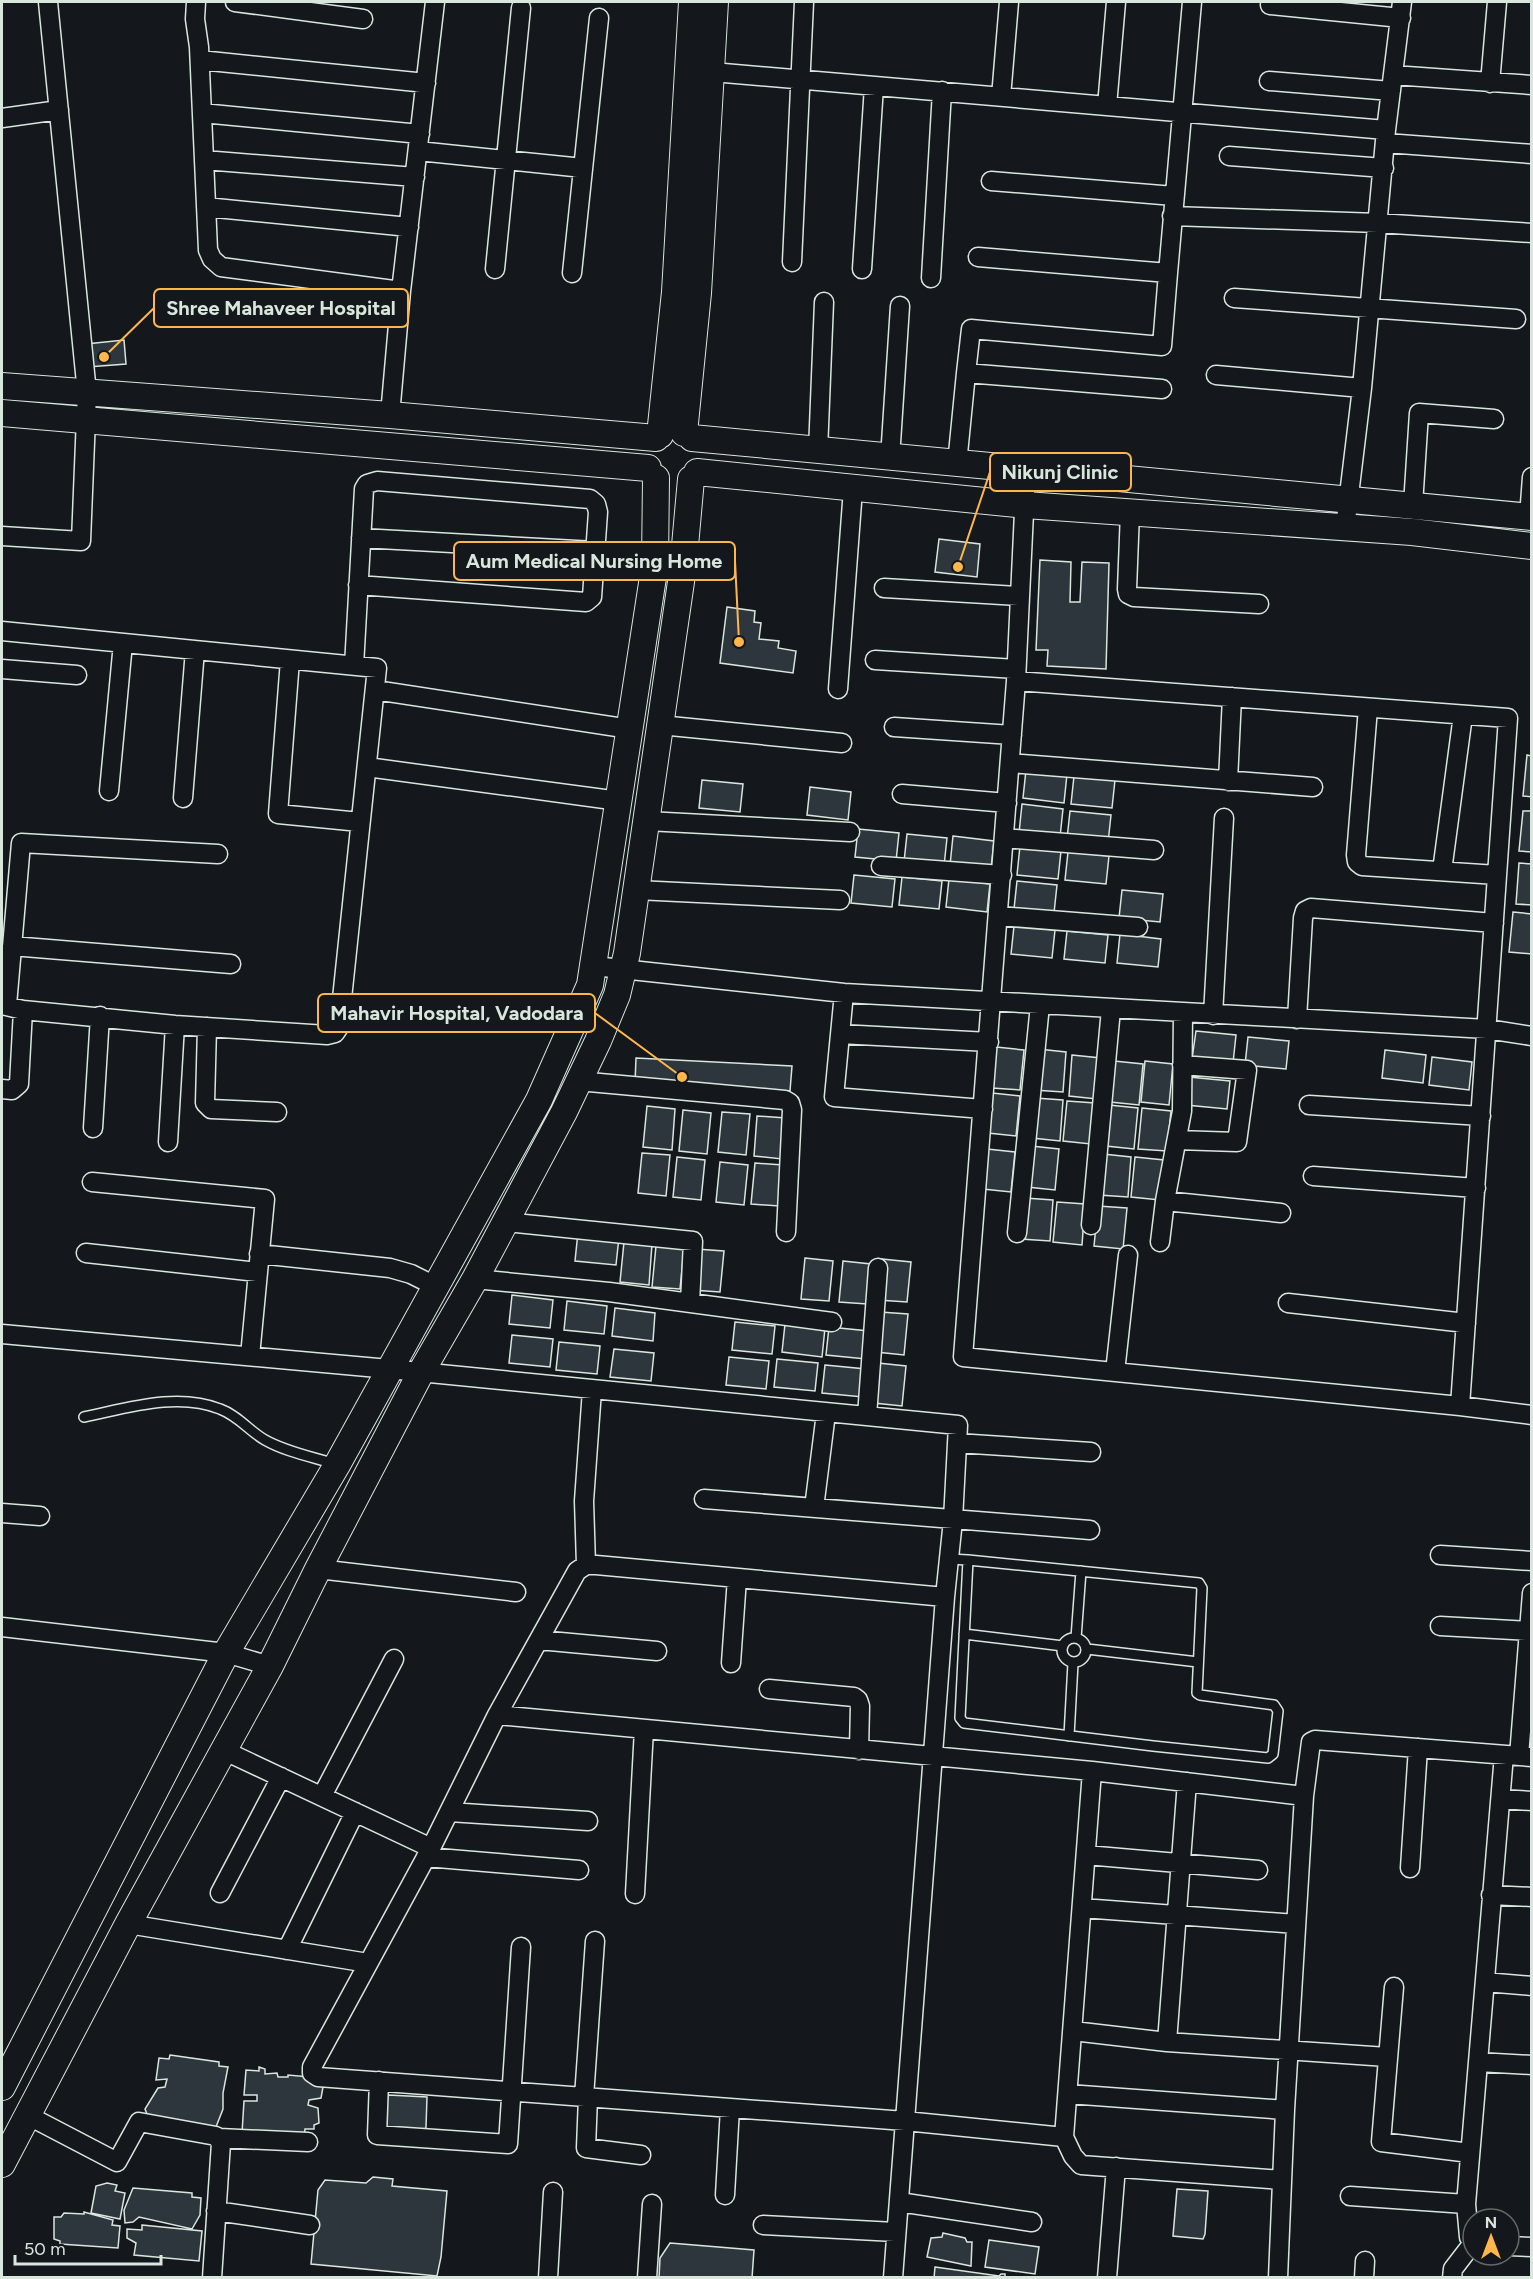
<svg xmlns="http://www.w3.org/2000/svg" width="1533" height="2279" font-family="Figtree,sans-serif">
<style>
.building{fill:#2c363c;stroke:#d8e6dc;stroke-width:1.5}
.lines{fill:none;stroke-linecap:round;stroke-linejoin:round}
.lane-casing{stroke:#d8e6dc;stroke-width:12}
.street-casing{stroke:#d8e6dc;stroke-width:21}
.secondary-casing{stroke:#d8e6dc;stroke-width:28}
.lane{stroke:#14181c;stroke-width:9}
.street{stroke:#14181c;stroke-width:18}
.secondary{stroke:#14181c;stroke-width:26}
.leader{fill:none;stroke:#ffb74d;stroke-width:2}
.callout-dot{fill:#ffb74d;stroke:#14181c;stroke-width:2}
.callout{fill:#14181c;stroke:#ffb74d;stroke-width:2}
.callout-label{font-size:20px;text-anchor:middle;font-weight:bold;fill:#d8e6dc}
</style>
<rect width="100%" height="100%" fill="#14181c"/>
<path class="building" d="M124 340 126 364 88 367 86 344Z
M939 539 980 544 977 577 935 572Z
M1040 560 1071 562 1070 602H1080L1082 562 1109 563 1106 669 1047 666 1048 650H1036Z
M727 607 755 611 754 622 761 623 759 639 779 641 778 648 796 651 793 673 720 663Z
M1527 755 1532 756V797L1523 796Z
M1026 770 1067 774 1064 803 1023 798Z
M1074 776 1115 780 1112 808 1071 804Z
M702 780 743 784 740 812 699 808Z
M810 787 851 792 848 820 807 815Z
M1022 804 1063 809 1060 837 1019 833Z
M1070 811 1111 815 1108 843 1067 839Z
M1523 811H1532V852L1519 851Z
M858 829 899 833 896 861 855 857Z
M907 834 947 838 944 866 904 862Z
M953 836 994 841 991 869 950 865Z
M1020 846 1061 851 1058 879 1017 875Z
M1068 852 1109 856 1106 884 1065 880Z
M1519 863 1532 864V905L1516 904Z
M854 875 895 879 892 907 851 903Z
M902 877 942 881 939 909 899 905Z
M949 879 990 884 987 912 946 907Z
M1017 881 1057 885 1054 913 1014 909Z
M1122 890 1163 894 1160 922 1119 918Z
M1513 912 1532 914V954L1509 952Z
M1014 926 1055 930 1052 958 1011 954Z
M1067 931 1108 935 1105 963 1064 959Z
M1120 934 1161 939 1158 967 1117 963Z
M1196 1031 1236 1035 1233 1063 1192 1059Z
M1248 1037 1289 1041 1286 1069 1245 1065Z
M996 1047 1024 1050 1020 1090 992 1088Z
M1038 1049 1066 1052 1063 1092 1034 1090Z
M1385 1050 1426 1055 1423 1083 1382 1078Z
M1072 1055 1101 1058 1097 1099 1069 1096Z
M1432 1057 1472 1062 1469 1090 1429 1085Z
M636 1058 792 1066 790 1091 635 1083Z
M1114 1061 1143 1064 1139 1105 1110 1102Z
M1145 1061 1173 1064 1169 1105 1141 1102Z
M1189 1077 1230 1081 1227 1109 1186 1105Z
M992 1093 1020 1096 1016 1136 988 1133Z
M1035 1098 1063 1100 1060 1141 1032 1138Z
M1067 1101 1095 1103 1091 1144 1063 1141Z
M1109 1105 1138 1108 1134 1149 1106 1146Z
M647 1106 675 1109 672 1150 643 1147Z
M1142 1108 1171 1111 1167 1151 1138 1149Z
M683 1110 711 1113 707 1154 679 1151Z
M722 1112 750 1114 746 1155 718 1152Z
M757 1116 786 1118 782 1159 754 1156Z
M1031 1146 1059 1149 1055 1190 1027 1187Z
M987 1149 1015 1152 1011 1192 983 1189Z
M642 1153 670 1155 666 1196 638 1193Z
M1103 1154 1131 1157 1128 1197 1099 1195Z
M677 1157 705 1160 701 1200 673 1197Z
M1135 1157 1164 1160 1160 1200 1131 1197Z
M720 1162 748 1165 744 1205 716 1202Z
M755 1163 783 1165 779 1206 751 1204Z
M1025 1198 1053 1200 1050 1241 1021 1239Z
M1057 1202 1085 1204 1082 1245 1053 1242Z
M1098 1206 1127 1208 1123 1249 1094 1246Z
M578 1232 619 1237 616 1265 575 1261Z
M624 1242 652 1244 649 1285 620 1282Z
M656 1246 684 1249 680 1289 652 1287Z
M696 1249 724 1251 720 1292 692 1290Z
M805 1258 833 1261 829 1301 801 1299Z
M882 1259 911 1262 907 1302 878 1300Z
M843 1261 871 1264 867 1304 839 1302Z
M512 1295 553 1300 550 1328 509 1324Z
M567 1301 607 1306 604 1334 564 1330Z
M615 1308 655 1313 653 1341 612 1336Z
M880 1312 908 1314 904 1355 876 1352Z
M735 1322 775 1326 772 1354 732 1350Z
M785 1324 825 1328 822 1357 782 1352Z
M829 1327 869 1331 866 1359 826 1355Z
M512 1335 553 1339 550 1367 509 1363Z
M559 1342 600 1346 597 1374 556 1370Z
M614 1349 654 1353 651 1381 610 1377Z
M729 1357 769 1361 766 1389 726 1385Z
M777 1359 818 1363 815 1391 774 1387Z
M878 1363 906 1366 902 1406 874 1403Z
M825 1365 866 1369 863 1397 822 1393Z
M170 2055 219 2062V2066L228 2067 223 2093V2109L214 2132 149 2119 145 2109 158 2088 165 2087 167 2079 156 2080 159 2058 169 2059Z
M259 2067 265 2069V2074L277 2073 278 2077H288V2075L310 2077 320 2081 323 2087 321 2098 309 2100 308 2105 318 2108 319 2123 314 2125V2129H305L304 2137 242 2133 244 2101H257V2095H244L246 2070 259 2071Z
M388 2095 427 2097 426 2127 422 2134 382 2132 383 2108Z
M373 2177 393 2179 392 2186 447 2191 441 2257 437 2276 311 2264 318 2190 325 2180 366 2183Z
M107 2183 117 2185 115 2191 125 2193 120 2219 91 2213 96 2186Z
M133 2188 192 2193V2197L201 2198 200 2215 192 2229 139 2217 133 2222 125 2223 124 2210Z
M1177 2189 1208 2191 1205 2234 1203 2239 1173 2236Z
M84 2212 113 2220 112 2225 120 2226 118 2248 60 2244V2241L54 2239V2217H61L64 2213 84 2214Z
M142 2225 202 2231 199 2261 134 2255 136 2243 127 2238V2229L142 2230Z
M943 2233 965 2238 967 2242H972L971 2266 927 2257 931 2238 942 2237Z
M989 2240 1039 2247 1035 2274 985 2267Z
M670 2243 754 2250 752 2278H659L660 2258Z
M935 2267 999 2276 1001 2274H1005V2278H934Z"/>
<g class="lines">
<g class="lane-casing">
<path id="lane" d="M84 1417C128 1408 177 1392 220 1409 239 1416 249 1431 265 1440 286 1452 313 1457 335 1464
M949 1559 968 1560 1199 1583 1202 1588 1197 1693 1200 1695 1274 1705 1278 1711 1273 1754 1268 1758 1153 1746 964 1723 960 1718 968 1560
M964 1634 1063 1646
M1062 1650a12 12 0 1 1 24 0a12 12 0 1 1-24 0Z
M1076 1638 1081 1571
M1087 1649 1198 1662
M1069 1736 1073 1663"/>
</g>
<g class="street-casing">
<path id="street" d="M196 2 195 19 199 47 208 250 212 259 221 267 401 291
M235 2 363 19
M1270 5 1401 18
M200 60 426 83
M701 71 1386 130
M1393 75 1532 85
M1269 81 1391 91
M1490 83 1497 2
M1001 97 1009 2
M1107 106 1116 2
M202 113 420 134
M2 118 59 110
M1386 143 1532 154
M418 151 583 168
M1229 156 1384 168
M204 160 415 177
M991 181 1174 196
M206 207 409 227
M1172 216 1378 223 1532 233
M978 257 1168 273 1192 2
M792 262 804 2
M495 269 521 8
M862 269 874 86
M572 273 599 18
M931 278 942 91
M1234 298 1516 319
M966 373 971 329 1162 346 1168 273
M1216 375 1362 388
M390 415 401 291 435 2
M818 451 824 302
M890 458 900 306
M957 464 966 373 1162 389
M1026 470 1016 681 963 1357 1460 1406 1532 1415
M1413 505 1419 413 1494 419
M1130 512 1127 589 1128 594 1134 597 1259 604
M1529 517 1532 477
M1345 528 1362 388 1386 130 1402 2
M2 536 81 541 87 393 48 2
M361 538 595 551
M884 588 1019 596
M2 631 377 668 339 1027 335 1033 327 1035 175 1025 23 1010 2 1005
M290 660 278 814 360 822
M875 660 1016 669
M354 666 364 489 367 484 377 481 590 499 596 504 598 512 592 597 586 602 358 585
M2 669 77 675
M1016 681 1508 718 1460 1406
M838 689 853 489
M375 690 630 729
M1368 708 1356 855 1357 862 1362 866 1497 875
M660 725 842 743
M894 727 1012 735
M1010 763 1313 787
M367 767 619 801
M1228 781 1232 697
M109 791 123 643
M902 794 1007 803
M183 798 195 650
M647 821 850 832
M1004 838 1154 850
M881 866 1002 875
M1442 871 1463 715
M637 890 840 900
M999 916 1138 927
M12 946 231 964
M594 966 844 993 1487 1029 1532 1036
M844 993 834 1097 983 1109
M7 1005 21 843 218 854
M1213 1015 1224 818
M1297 1019 1303 918 1305 911 1311 908 1494 923
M207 1027 205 1103 211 1109 277 1112
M840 1034 989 1042
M578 1081 785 1100 790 1103 792 1110 786 1232
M2 1089 12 1090 19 1084 23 1010
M1309 1105 1481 1116
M93 1128 100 1016
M1177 1140 1237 1142 1247 1070 1182 1065
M168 1142 175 1025
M1313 1176 1476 1188
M92 1182 265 1199 250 1356
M1165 1201 1281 1213
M505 1222 693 1241 690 1303
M1091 1225 1111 1009
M1017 1233 1040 1005
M1160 1242 1165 1201 1182 1111 1183 1013
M86 1253 257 1272
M259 1254 390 1268 411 1274 435 1286
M475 1279 609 1292 832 1322
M1288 1303 1466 1323
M2 1334 389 1369 958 1425 953 1520 945 1597 893 2278
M1115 1372 1128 1255
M867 1416 878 1268
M957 1443 1091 1452
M704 1499 1090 1530
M814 1508 826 1413
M2 1513 40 1516
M1440 1555 1532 1561
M586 1565 584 1501 592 1390
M318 1569 516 1592
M945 1597 596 1565H586L577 1571 497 1715 431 1848 312 2067V2073L318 2077 905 2121 1064 2137 1092 1771
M1440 1626 1529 1631
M2 1627 226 1653 270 1666
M539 1640 657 1651
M731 1663 737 1578
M769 1689 854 1697 858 1700 860 1706 859 1750
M497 1715 1092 1771 1304 1796
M223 1750 431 1848
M1519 1756 1532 1593
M322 1796 394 1659
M1501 1799 1532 1801
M449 1812 588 1821
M1086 1855 1258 1870
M426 1857 579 1870
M1410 1868 1418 1748
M220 1893 281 1777
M635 1894 644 1729
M1491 1895 1532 1897
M1082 1908 1296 1924
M128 1924 368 1963
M287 1950 355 1812
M1485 1982 1532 1986
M1394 1987 1381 2142 1470 2153
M1073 2031 1167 2042 1387 2057
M1167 2042 1187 1782
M1478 2062 1532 2065
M379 2081 377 2135 508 2144 521 1947
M1068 2094 1285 2110
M584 2097 595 1941
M588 2097 586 2148 641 2155
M27 2115 117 2162 139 2122 216 2136 221 2143 212 2278
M1064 2137 1073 2156 1081 2165 1282 2180
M219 2138 308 2142
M725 2195 730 2108
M1350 2196 1466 2204
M899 2202 1032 2222
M216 2211 310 2225
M763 2225 895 2232
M1473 2239 1469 2237 1466 2204 1504 1755
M1509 2246 1532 2247
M548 2278 553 2192
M647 2278 652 2204
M1107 2278 1116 2167
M1278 2278 1285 2110 1304 1796 1311 1742 1315 1740 1532 1757
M1364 2278 1365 2261
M1452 2278 1453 2269 1473 2243"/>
</g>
<g class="secondary-casing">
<path id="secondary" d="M2 386 390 415 656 438
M2 413 648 468
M684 433 698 293 715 2
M660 435 675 292 692 2
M692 438 1532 517
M697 472 1025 505 1412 532 1532 546
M2 2087 226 1653 337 1465 539 1100 590 985 655 564 656 478
M2 2164 128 1924 270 1666 318 1569 420 1374 475 1279 564 1112 598 1041 617 995 627 953 683 568 691 479"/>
</g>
<use href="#lane" class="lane"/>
<use href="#street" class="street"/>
<use href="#secondary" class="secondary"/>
</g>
<path class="leader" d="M104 357L154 308M958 567L990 472M739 642L735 561M682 1077L595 1013"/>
<g class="callout-dot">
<circle cx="104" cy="357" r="6"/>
<circle cx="958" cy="567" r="6"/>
<circle cx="739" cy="642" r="6"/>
<circle cx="682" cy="1077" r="6"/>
</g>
<g class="callout">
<rect x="154" y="289" width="254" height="38" rx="6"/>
<rect x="990" y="453" width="141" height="38" rx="6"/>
<rect x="454" y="542" width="281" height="38" rx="6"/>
<rect x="318" y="994" width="277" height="38" rx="6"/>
</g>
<g class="callout-label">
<text x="281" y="315">Shree Mahaveer Hospital</text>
<text x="1060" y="479">Nikunj Clinic</text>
<text x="594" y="568">Aum Medical Nursing Home</text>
<text x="457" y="1020">Mahavir Hospital, Vadodara</text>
</g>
<rect width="1533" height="2279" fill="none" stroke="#d8e6dc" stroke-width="6"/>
<g transform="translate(1491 2237)"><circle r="28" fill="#14181c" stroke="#626a69" stroke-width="1.5"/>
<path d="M0-4.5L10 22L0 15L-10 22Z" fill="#ffb74d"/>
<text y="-9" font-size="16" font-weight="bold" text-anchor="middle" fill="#d8e6dc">N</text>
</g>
<path d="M15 2255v9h146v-9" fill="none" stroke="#d8e6dc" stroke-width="3"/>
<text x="24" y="2255" font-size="18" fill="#d8e6dc" stroke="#14181c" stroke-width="4.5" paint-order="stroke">50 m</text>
</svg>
